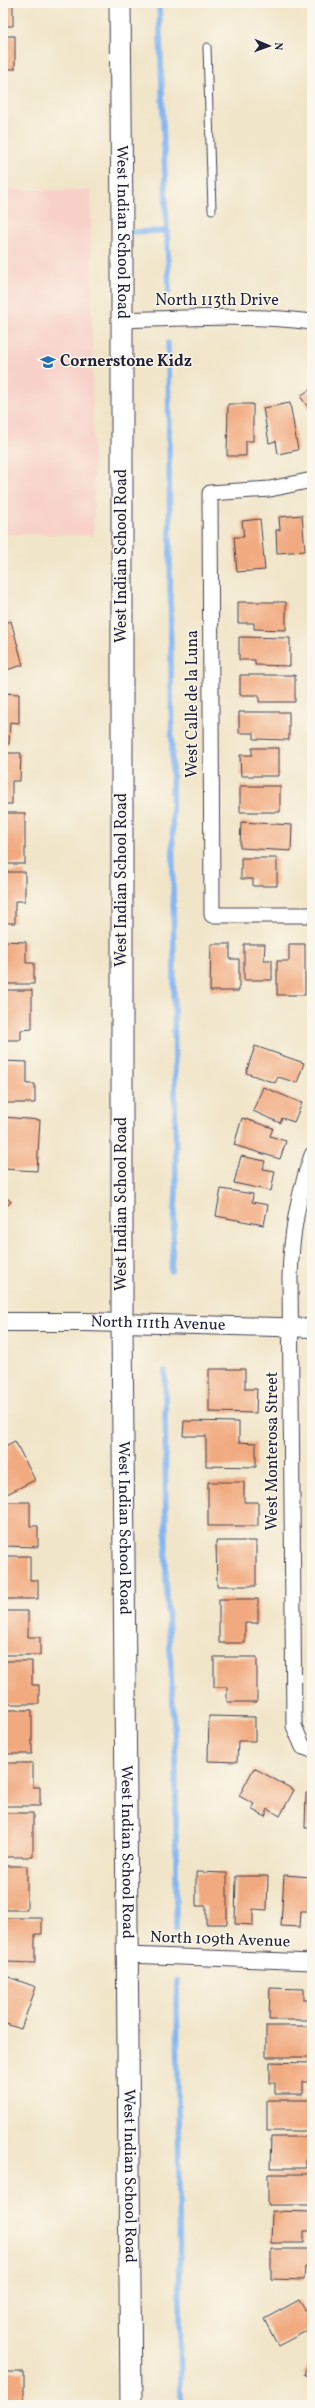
<svg xmlns="http://www.w3.org/2000/svg" width="315" height="2408" font-family="Vollkorn,serif">
<style>
.built{fill:#f7d1c9}
.lines{fill:none;stroke-linecap:round;stroke-linejoin:round}
.stream{stroke:#83b6f0;stroke-width:5.5}
.building{fill:#f1aa80}
.service-casing{stroke:#413f50;stroke-width:9}
.minor-casing{stroke:#413f50;stroke-width:17}
.tertiary-casing{stroke:#413f50;stroke-width:20}
.secondary-casing{stroke:#413f50;stroke-width:23}
.service{stroke:#fff;stroke-width:7}
.minor{stroke:#fff;stroke-width:15}
.tertiary{stroke:#fff;stroke-width:18}
.secondary{stroke:#fff;stroke-width:21}
.labels{text-anchor:middle;dominant-baseline:central;stroke-width:3;stroke-linejoin:round;paint-order:stroke}
.street-label{font-size:16px;fill:#22223b;stroke:#fbf7ec}
.poi-label{font-size:16px;font-weight:bold;fill:#22223b;stroke:#fbf7ec;text-anchor:start}
</style>
<rect width="100%" height="100%" fill="#fbf7ec"/>
<filter id="ink" filterUnits="userSpaceOnUse"><feTurbulence type="fractalNoise" baseFrequency=".025" numOctaves="2"/><feDisplacementMap in="SourceGraphic" scale="8" xChannelSelector="R" yChannelSelector="G"/><feConvolveMatrix kernelMatrix="1 2 1 2 8 2 1 2 1" color-interpolation-filters="sRGB"/></filter>
<filter id="wash" filterUnits="userSpaceOnUse"><feTurbulence type="fractalNoise" baseFrequency=".012" numOctaves="4" result="noise"/><feDisplacementMap in="SourceGraphic" scale="16" xChannelSelector="R" yChannelSelector="G"/><feGaussianBlur stdDeviation="0.9" result="paint"/><feColorMatrix in="noise" values="0 0 0 0 0 0 0 0 0 0 0 0 0 0 0 0 0 1.4 0 .05"/><feComposite in="paint" operator="in"/></filter>
<g filter="url(#wash)">
<rect width="100%" height="100%" fill="#f1e5c9"/>
<path class="built" d="M3 190H91L94 535 3 534Z"/>
<g class="lines">
<path class="stream" d="M159 3 169 292
M127 232 167 231
M168 343 176 1193 171 1271
M165 1371 166 1576 176 1763V1930
M177 1981 181 2405"/>
</g>
<g id="blocks">
<path class="building" d="M3 3H13V26H3Z
M3 36H15V69H3Z
M312 388V413L300 396Z
M290 403 298 450 278 454 276 441 269 443 263 408Z
M228 404H253V441H246V456H227Z
M302 515 305 551 277 553 276 530H280L279 517Z
M260 519 265 570 237 572 234 537H244L242 521Z
M238 602H286V630L254 629V623H238Z
M11 621 23 665 3 671V623Z
M239 637 290 638V666L255 665V660H239Z
M240 675H295V702H259V695H240Z
M3 693 19 694V723L10 722 9 744H3Z
M239 712H289V740L254 739V733H239Z
M252 748H279V776H241L240 755H252Z
M3 753H21L20 781H12V804H3Z
M240 786H280V812H240Z
M3 813H25V864H3Z
M241 822 292 825 291 851 240 848Z
M241 858H277V886H253V879H241Z
M3 872H25V901H15V923H3Z
M3 941 26 942V963H34V984H3Z
M211 944H230V959H239V991H210Z
M244 944H265L264 960H272V980H244Z
M289 944H305V995H277V961H289Z
M3 990H32V1029L21 1030V1040H3Z
M255 1046 304 1063 297 1083 278 1077 275 1083 246 1073Z
M3 1061 27 1062V1084H35V1103H3Z
M263 1087 302 1103 294 1122 282 1118 280 1123 253 1111Z
M3 1117 40 1120 37 1171 3 1169Z
M242 1118 273 1128 270 1136 286 1141 280 1159 234 1145Z
M241 1156 265 1161 263 1169 275 1171 271 1191 234 1183Z
M221 1189 253 1194 252 1202 268 1205 264 1225 216 1216Z
M3 1194 11 1202 3 1209Z
M209 1369H245V1389H257L256 1413 209 1412Z
M184 1421 239 1422V1442L256 1443V1467L206 1466V1436H183Z
M15 1441 35 1480 5 1495 3 1447Z
M208 1482H244V1502H258V1526H208Z
M3 1502H30V1526H38V1547L3 1546Z
M216 1541H256V1586H217Z
M3 1556H30V1580H38V1599H3Z
M219 1599H258V1623H245V1643H219Z
M3 1611H28V1637H40V1655H3Z
M214 1657H257V1702H227V1687H214Z
M3 1661H32V1685H39V1704H3Z
M3 1710H32V1754H3Z
M209 1716 255 1717V1741H238L237 1762 208 1761Z
M3 1763H33V1787H40V1806H3Z
M254 1768 294 1790 280 1816 268 1809 265 1817 251 1809 254 1804 239 1796Z
M306 1793H312V1828H305Z
M3 1813H33V1857H3Z
M3 1866H27V1910H3Z
M196 1872 227 1873V1924H206V1906H196Z
M284 1875 312 1877V1911H301L300 1927 281 1926Z
M236 1876H268L267 1910 253 1909V1925L235 1924Z
M3 1918H42V1934H35V1963L4 1962Z
M3 1975 36 1987 21 2029 3 2023Z
M270 1988 304 1989V2000H312V2020H269Z
M266 2026H312V2057H266Z
M270 2062 312 2063V2082H303V2094H275V2083H270Z
M267 2100H312V2131H267Z
M271 2137H312V2156H306V2168H270Z
M268 2174H312V2205H268Z
M272 2211 312 2212V2231H304V2243H271Z
M271 2249H312V2267H305L304 2280 271 2279Z
M299 2300 305 2310 312 2306V2328L278 2346 264 2319Z
M312 2357V2378L304 2374Z
M3 2372H24V2405H3Z"/>
</g>
</g>
<g filter="url(#ink)">
<use href="#blocks" fill-opacity="0" stroke="#413f50" stroke-width="1"/>
<g class="lines">
<g class="service-casing">
<path id="service" d="M207 47 212 210"/>
</g>
<g class="minor-casing">
<path id="minor" d="M122 320C186 318 249 314 312 322
M312 480 270 489 210 493 212 915H312
M312 1155C298 1195 291 1235 290 1278L294 1726 303 1747 312 1750
M127 1955 312 1962"/>
</g>
<g class="tertiary-casing">
<g id="tertiary">
<path id="s1" d="M3 1322H85L312 1328"/>
</g>
</g>
<g class="secondary-casing">
<g id="secondary">
<path id="s2" d="M120 3 122 220V1322L131 2405"/>
</g>
</g>
<use href="#service" class="service"/>
<use href="#minor" class="minor"/>
<use href="#tertiary" class="tertiary"/>
<use href="#secondary" class="secondary"/>
</g>
</g>
<defs>
<g id="school-bare" transform="scale(1.2)"><path d="M0-5L7-2L0 1L-7-2ZM-4 1L0 2.5L4 1V4Q0 6-4 4Z" fill="#1f6fb2" stroke="#fbf7ec" stroke-width="2.5" paint-order="stroke"/></g>
</defs>
<g fill-rule="evenodd">
<use href="#school-bare" x="48" y="362"/>
</g>
<g class="labels">
<g class="street-label">
<text stroke="none"><textPath href="#s2" startOffset="229">West Indian School Road</textPath></text>
<text x="217" y="301">North 113th Drive</text>
<text transform="translate(122 556) rotate(-90)">West Indian School Road</text>
<text transform="translate(193 704) rotate(-90)">West Calle de la Luna</text>
<text transform="translate(122 880) rotate(-90)">West Indian School Road</text>
<text transform="translate(122 1204) rotate(-90)">West Indian School Road</text>
<text stroke="none"><textPath href="#s1" startOffset="155">North 111th Avenue</textPath></text>
<text transform="translate(273 1451) rotate(-90)">West Monterosa Street</text>
<text stroke="none"><textPath href="#s2" startOffset="1525">West Indian School Road</textPath></text>
<text stroke="none"><textPath href="#s2" startOffset="1849">West Indian School Road</textPath></text>
<text transform="translate(220 1940) rotate(2)">North 109th Avenue</text>
<text stroke="none"><textPath href="#s2" startOffset="2173">West Indian School Road</textPath></text>
</g>
<g class="poi-label">
<text x="60" y="362">Cornerstone Kidz</text>
</g>
</g>
<rect width="315" height="2408" fill="none" stroke="#fbf7ec" stroke-width="16"/>
<g transform="translate(269 46) rotate(92)" stroke="#fbf7ec" stroke-width="3" paint-order="stroke">
<path d="M0-3L7 15L0 10L-7 15Z" fill="#22223b"/>
<text y="-6" font-size="11" font-weight="bold" text-anchor="middle" fill="#22223b">N</text>
</g>
</svg>
